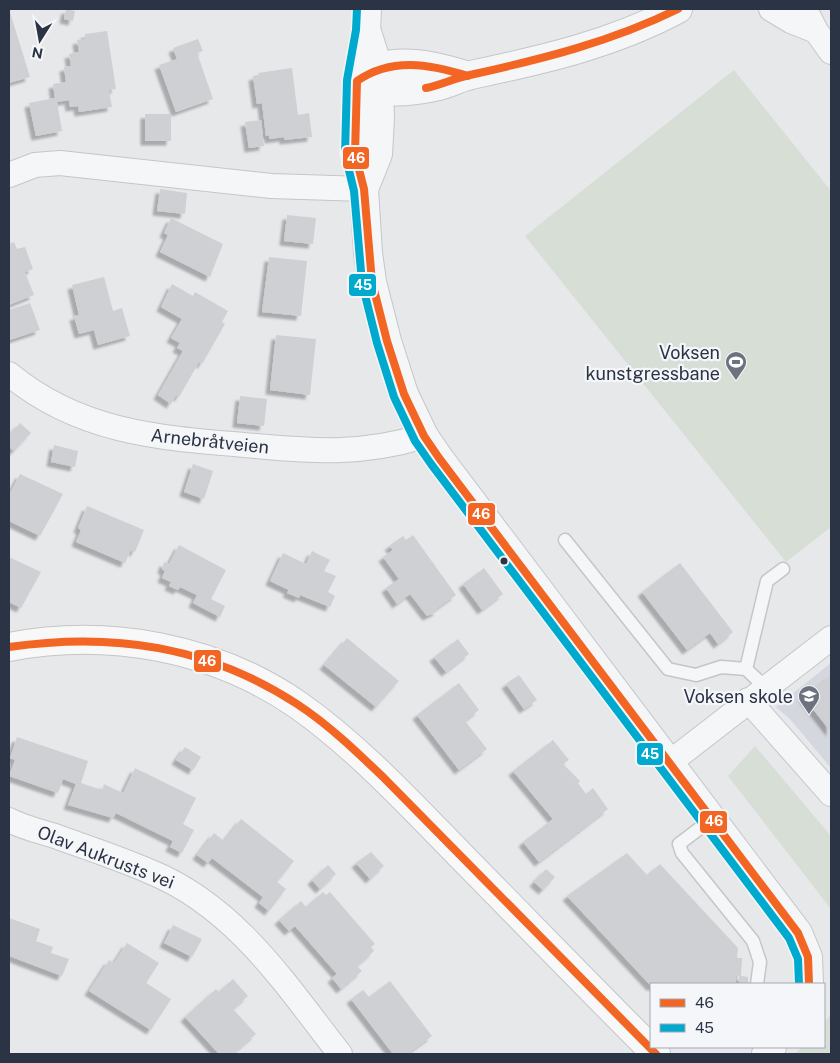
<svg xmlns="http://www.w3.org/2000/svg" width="840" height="1063" font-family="'Public Sans',sans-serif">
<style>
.built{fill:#d4d7dd}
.green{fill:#d6ded6}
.building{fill:#ced0d3;filter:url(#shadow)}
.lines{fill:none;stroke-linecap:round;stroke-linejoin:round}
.service-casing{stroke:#c4c6c8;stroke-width:15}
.minor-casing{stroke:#c4c6c8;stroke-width:26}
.tertiary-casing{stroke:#c4c6c8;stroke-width:30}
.secondary-casing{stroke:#c4c6c8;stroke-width:30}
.service{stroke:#f5f6f7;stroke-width:12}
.minor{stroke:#f5f6f7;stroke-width:24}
.tertiary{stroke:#f5f6f7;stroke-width:28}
.secondary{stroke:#f8f8f8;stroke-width:28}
.bus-1-casing{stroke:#f4f6f9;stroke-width:11}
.bus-2-casing{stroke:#f4f6f9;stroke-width:11}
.bus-1{stroke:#f26522;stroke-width:8}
.bus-2{stroke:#00a9ce;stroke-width:8}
.bus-dot{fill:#2b3445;stroke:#f4f6f9;stroke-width:2}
.labels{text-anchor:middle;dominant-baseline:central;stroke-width:4.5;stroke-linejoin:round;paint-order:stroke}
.poi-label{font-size:18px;fill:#2b3445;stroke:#f4f6f9;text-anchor:end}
.street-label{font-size:18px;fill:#2b3445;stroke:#f4f6f9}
.line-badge{stroke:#f4f6f9;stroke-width:2}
.badge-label{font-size:14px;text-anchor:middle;font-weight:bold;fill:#fff}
</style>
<defs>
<filter id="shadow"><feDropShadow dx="-4.5" dy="4.5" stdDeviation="1" flood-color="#0004"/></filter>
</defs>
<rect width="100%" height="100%" fill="#e6e8ea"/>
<path class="built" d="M831 663V768L790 719 776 707Z"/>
<path class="green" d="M734 70 831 191V527L786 562 525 236Z
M755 746 831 836V909L728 776Z
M831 1015V1054H795L802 1047H824V1023Z"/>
<path class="building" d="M9 9 30 77 9 83Z
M66 9 75 11 73 21 64 19Z
M107 31 116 89 109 90 112 107 79 112 78 106 70 107 69 100 57 102 62 131 36 136 29 103 55 98 53 84 66 82 64 67 71 66 69 54 79 52 77 40 85 39V34Z
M198 39 203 51 197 53 213 99 176 112 159 65 177 59 173 48Z
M292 68 298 115 309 113 312 137 284 140V137L269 139V135L266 136 262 103 257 104 253 76 259 75 258 73Z
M145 114H171V141H145Z
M261 120 264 146 249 148 245 122Z
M160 189 187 193 185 214 157 211Z
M287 215 316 218 313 244 284 241Z
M171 218 223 244 210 277 160 252 168 235 164 233Z
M14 242 17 249 25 247 33 269 25 272 34 295 9 305V244Z
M269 257 307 261 301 316 262 312Z
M104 277 113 311 122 308 130 336 98 345 94 330 79 334 74 316 79 315 72 285Z
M172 284 193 296 195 292 228 311 222 322 225 324 202 364 199 362 179 397 176 395 171 404 158 395 183 351 177 348 180 343 171 338 182 319 161 307Z
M30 303 40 330 10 340 9 310Z
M276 335 316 339 310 395 270 390Z
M240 396 267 399 264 426 237 423Z
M20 423 31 433 14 451 9 447V435Z
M54 445 78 451 75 467 51 462Z
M193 464 213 471 204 499 184 492Z
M20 474 63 494 40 536 9 521V495Z
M87 506 144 530 135 552 131 550 125 563 76 542 81 530 78 528Z
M413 535 456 595 436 609 438 611 427 616 410 594 397 604 386 588 399 579 383 557 393 550 389 546 403 536 406 540Z
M179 545 226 570 211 599 225 606 220 617 193 603 197 595 180 587 178 590 169 586 171 582 162 578 165 571 162 569 164 562 169 564Z
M312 551 330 560 324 571 336 576 328 592 335 596 330 607 300 595 299 598 287 593 289 590 270 581 283 553 306 564Z
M9 557 41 572 21 608 9 602Z
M680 563 733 632 718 644 710 633 687 650 642 592Z
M484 568 503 594 482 610 463 584Z
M347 638 399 681 376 707 324 665Z
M458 639 469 654 446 672 434 657Z
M519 675 537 700 524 709 506 684Z
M831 675V732L804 698Z
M459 683 479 710 465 721 487 749 459 770 417 715Z
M17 737 88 761 81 783 102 790 104 784 123 793 135 768 196 798 183 824 194 830 182 853 170 847 173 841 116 813 113 818 68 805 76 784 63 779 58 793 9 776 15 760 10 758Z
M553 740 569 760 563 764 580 781 578 783 586 794 593 788 608 809 539 862 523 842 553 819 513 771Z
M185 747 201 757 193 770 176 760Z
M241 819 294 861 277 882 286 889 269 911 259 903 263 897 212 858 208 863 197 855 214 833 224 841Z
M371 852 384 866 370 879 356 863Z
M627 853 647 875 660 864 738 948 737 958H742L741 976 748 977V984H739V976H736L735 984 651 986 567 896Z
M328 865 336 874 320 889 312 880Z
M546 869 555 877 543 890 534 882Z
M323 892 326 895 330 892 375 944 371 947 374 951 357 966 362 971 341 989 332 978 337 974 295 926 289 931 279 920 301 901 306 907Z
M9 918 40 929 36 941 53 947 51 953 69 959 62 976 9 956Z
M173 925 202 939 192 957 164 943Z
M127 943 159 963 146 983 171 999 151 1030 89 991 109 960 114 963Z
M233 979 248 996 233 1009 256 1034 233 1054H219L185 1017 216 989 219 992Z
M390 981 432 1036 410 1052 412 1054H393L351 999 363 990 369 997Z"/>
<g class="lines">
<g class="service-casing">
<path id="service" d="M565 540 668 669 696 675 721 667 746 669
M765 687 746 669 767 581 783 569
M712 819 679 844 682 853 753 941 760 962 757 984"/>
</g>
<g class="minor-casing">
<path id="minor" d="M771 9 791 21 816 31
M805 9 816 31 831 52
M9 175 35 165 60 163 271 186 364 189
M9 374C79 432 158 438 244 445 310 451 359 456 424 436
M748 700 831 794
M669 763 831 638
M9 820C22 827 38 831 52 835 85 847 119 858 151 872 236 907 286 985 340 1054"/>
</g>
<g class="tertiary-casing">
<path id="tertiary" d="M367 9 366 31 357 81 355 154 364 189 368 253 372 282 387 341 404 394 424 436 439 458 798 933 808 957 809 984
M362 76C389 54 438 66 468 76
M357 81C377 96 410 92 434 87 447 85 458 78 471 75 542 60 613 44 678 9
M364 189 378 154 380 118 378 67 367 32
M766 1054 772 1047"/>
</g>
<g class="secondary-casing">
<path id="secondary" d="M9 647C108 628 214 647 298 705 359 748 412 806 464 859 528 924 592 990 656 1054"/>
</g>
<use href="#service" class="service"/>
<use href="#minor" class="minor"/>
<use href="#tertiary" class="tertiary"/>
<use href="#secondary" class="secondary"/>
<g class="bus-1-casing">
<path id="bus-1" d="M468 76C429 64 392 57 357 81L355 154 364 189 372 282 387 341 404 394 424 436 439 458 798 933 808 957 809 984
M426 88C441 85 455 78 470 75 542 59 611 42 678 9
M9 647C113 632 208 646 297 704 329 725 357 752 384 778L656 1054"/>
</g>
<g class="bus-2-casing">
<path id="bus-2" d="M357 9 356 30 347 80 345 154 354 191 362 283 377 343 394 397 415 441 431 464 789 938 798 959 799 984"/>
</g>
<use href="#bus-1" class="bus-1"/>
<use href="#bus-2" class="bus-2"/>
</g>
<defs>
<g id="stadium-pin" transform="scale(1.125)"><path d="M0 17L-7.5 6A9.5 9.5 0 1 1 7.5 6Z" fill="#6c737f" stroke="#f4f6f9"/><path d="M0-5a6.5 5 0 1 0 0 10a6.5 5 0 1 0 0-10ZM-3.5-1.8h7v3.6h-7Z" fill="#fff"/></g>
<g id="school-pin" transform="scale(1.125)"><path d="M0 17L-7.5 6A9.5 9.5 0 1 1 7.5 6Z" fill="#6c737f" stroke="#f4f6f9"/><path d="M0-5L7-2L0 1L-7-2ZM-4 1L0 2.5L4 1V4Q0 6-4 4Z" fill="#fff"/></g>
</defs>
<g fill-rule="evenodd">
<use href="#stadium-pin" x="736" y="362"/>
<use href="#school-pin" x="809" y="696"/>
</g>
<circle class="bus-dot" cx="504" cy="561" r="4.5"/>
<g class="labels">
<g class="poi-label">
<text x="720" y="352">Voksen<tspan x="720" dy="21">kunstgressbane</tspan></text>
<text x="793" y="696">Voksen skole</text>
</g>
<g class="street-label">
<text transform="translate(210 441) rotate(6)">Arnebråtveien</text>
<text transform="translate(106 857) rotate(21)">Olav Aukrusts vei</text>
</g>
</g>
<g class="line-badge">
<rect x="342" y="146" width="28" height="24" rx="5" fill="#f26522"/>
<rect x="348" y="273" width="29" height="24" rx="5" fill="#00a9ce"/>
<rect x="467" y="502" width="29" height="24" rx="5" fill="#f26522"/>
<rect x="193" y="649" width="29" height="24" rx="5" fill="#f26522"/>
<rect x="636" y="742" width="28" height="24" rx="5" fill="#00a9ce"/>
<rect x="699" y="810" width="29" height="24" rx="5" fill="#f26522"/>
</g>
<g class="badge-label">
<text x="356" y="163">46</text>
<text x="363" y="290">45</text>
<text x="481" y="519">46</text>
<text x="207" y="666">46</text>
<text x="650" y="759">45</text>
<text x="714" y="826">46</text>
</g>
<rect width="840" height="1063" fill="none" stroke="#2b3445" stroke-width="20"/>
<rect x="650" y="983" width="175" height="65" fill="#f4f6f9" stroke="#a4a8b1"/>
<rect x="660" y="999" width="25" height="8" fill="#f26522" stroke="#a4a8b1"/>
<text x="695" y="1008" font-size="15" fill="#2b3445">46</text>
<rect x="660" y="1024" width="25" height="8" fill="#00a9ce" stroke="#a4a8b1"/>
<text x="695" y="1033" font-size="15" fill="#2b3445">45</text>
<g transform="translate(40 40) rotate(191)" stroke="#f4f6f9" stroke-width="4" paint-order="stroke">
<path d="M0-4L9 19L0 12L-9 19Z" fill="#2b3445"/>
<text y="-8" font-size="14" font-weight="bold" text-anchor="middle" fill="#2b3445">N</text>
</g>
</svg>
